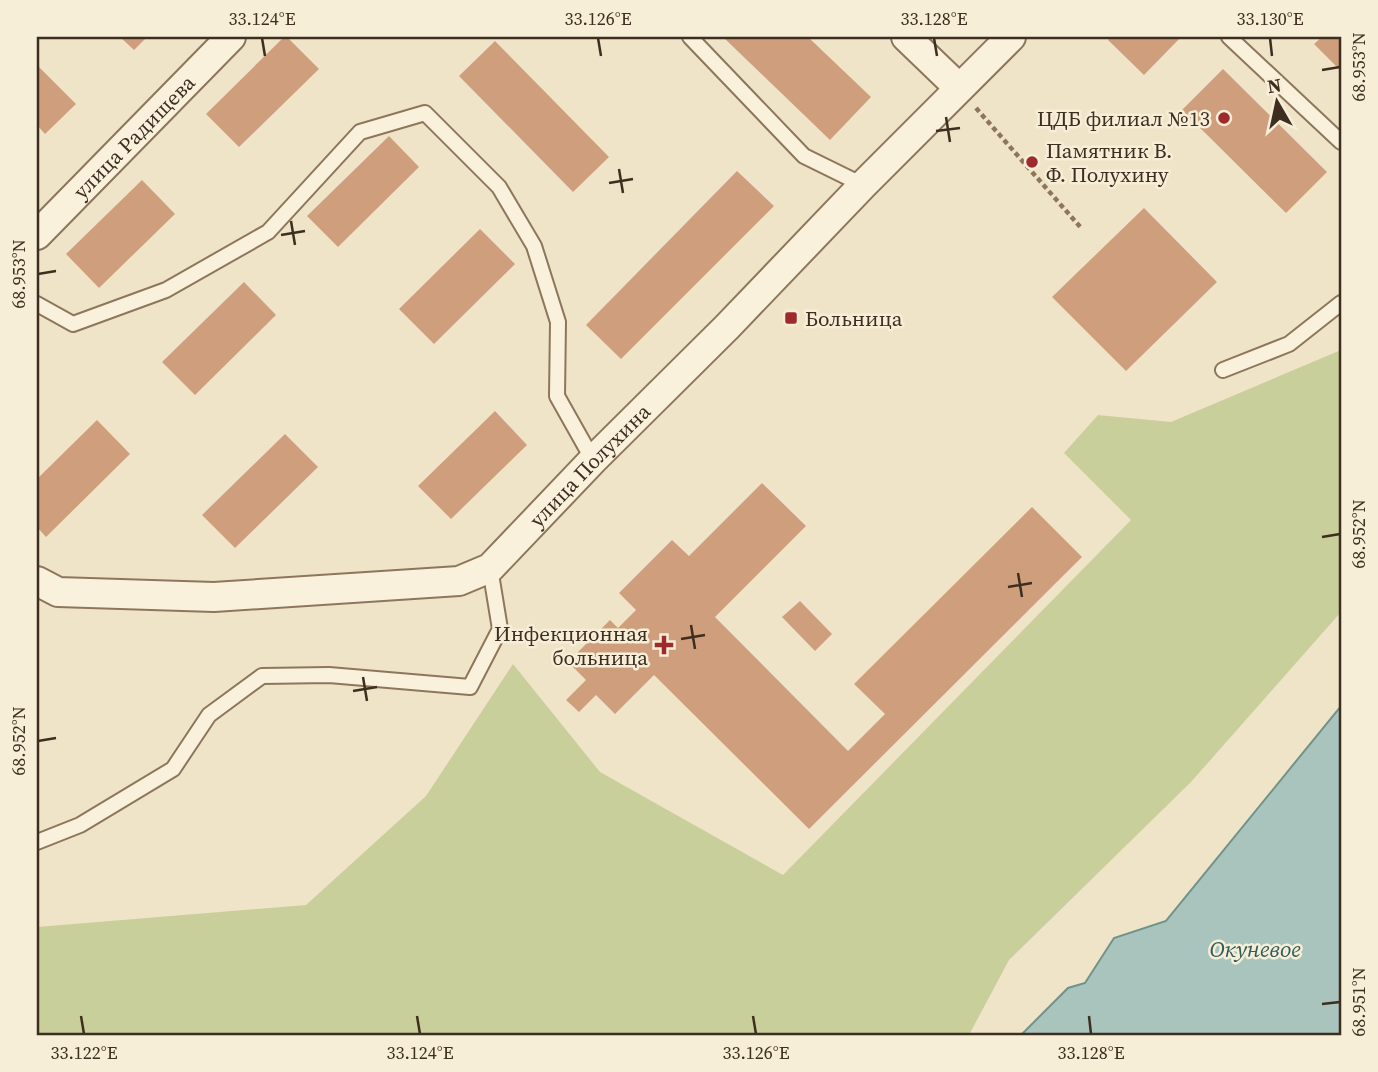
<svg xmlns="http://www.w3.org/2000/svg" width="1378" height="1072" font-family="'Source Serif 4',serif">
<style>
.green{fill:#c9cf9b}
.water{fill:#a9c4bc;stroke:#6f938a;stroke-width:2}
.building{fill:#cf9f7d}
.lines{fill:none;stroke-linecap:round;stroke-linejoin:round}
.lane-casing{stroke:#8d765c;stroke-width:18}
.street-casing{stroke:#8d765c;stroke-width:32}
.path{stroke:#8d765c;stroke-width:4.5;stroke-dasharray:5 3.5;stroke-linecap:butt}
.lane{stroke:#faf1dc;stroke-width:14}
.street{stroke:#faf1dc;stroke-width:28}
.ticks{fill:none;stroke:#3d2e20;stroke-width:2.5}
.poi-dot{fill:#9e2a2b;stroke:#f7eed8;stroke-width:2.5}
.labels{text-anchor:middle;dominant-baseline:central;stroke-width:5;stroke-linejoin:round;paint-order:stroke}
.poi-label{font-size:21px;fill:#3d2e20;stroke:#f7eed8;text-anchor:end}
.street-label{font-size:21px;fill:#3d2e20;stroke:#f7eed8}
.water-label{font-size:23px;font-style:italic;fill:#2f5d5a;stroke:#f7eed8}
.neatline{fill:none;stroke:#3d2e20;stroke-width:2.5}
.ticks-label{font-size:18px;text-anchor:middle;fill:#3d2e20}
</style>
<rect width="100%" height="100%" fill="#f0e4c8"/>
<path class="green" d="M1341 350V612L1191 782 1009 960 969 1035H37V927L306 905 426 796 513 664 600 772 783 875 1131 520 1064 453 1098 415 1171 422Z"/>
<path class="water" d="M1341 706V1035H1021L1068 988 1085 983 1114 938 1166 921Z"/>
<path class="building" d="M120 37H147L134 50Z
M284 37H287L319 69 239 147 206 114Z
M723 37H808L871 97 830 140Z
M1111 37H1181L1144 75 1108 40Z
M1322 37H1341V71L1314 44Z
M495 41 609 157 573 192 459 76Z
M37 65 76 104 45 134 37 125Z
M1223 69 1327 172 1286 213 1182 110Z
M389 136 419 167 338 247 307 216Z
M737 171 774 206 621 359 586 325Z
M142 180 175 214 99 288 66 254Z
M1144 208 1217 282 1126 371 1052 297Z
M480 229 515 264 434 344 399 309Z
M244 282 276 315 195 395 162 362Z
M495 411 527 445 451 519 418 486Z
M97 420 130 454 46 537 37 527V479Z
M285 434 318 467 235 548 202 515Z
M762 483 806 526 715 617 848 751 885 714 854 684 1032 507 1082 557 809 829 654 675 615 714 596 695 579 712 566 700 586 680 568 662 610 620 618 628 636 610 619 593 672 540 689 556Z
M800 601 832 634 815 651 782 617Z"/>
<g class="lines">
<g class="lane-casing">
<path id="lane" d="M690 37 804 156 863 185
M1229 37 1341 142
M37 304 73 324 166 290 268 232 360 132 425 113 499 187 534 246 558 322 557 396 593 460
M1223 370 1289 344 1341 303
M37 842 80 825 173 769 209 715 262 676 329 675 470 687 500 629 490 568"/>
</g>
<g class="street-casing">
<g id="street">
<path d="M906 37 959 88"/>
<path id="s1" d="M37 235 231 37"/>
<path id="s2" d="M37 581 58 592 214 597 459 581 490 568 593 460 727 327 863 185 1011 37"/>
</g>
</g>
<path class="path" d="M976 108 1082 229"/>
<use href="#lane" class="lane"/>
<use href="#street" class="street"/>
</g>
<path class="ticks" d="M262 38 265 56M598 38 601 56M934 38 937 56M1270 38 1272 56M1322 70 1340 67M946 117 950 142M936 131 960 128M619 169 623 193M609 183 633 179M291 221 295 245M281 235 305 231M38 274 56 271M1322 537 1340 534M1018 573 1022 597M1008 587 1032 583M691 625 695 649M681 639 705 635M363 677 367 701M353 691 377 687M38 741 56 738M1322 1004 1340 1002M81 1016 84 1034M417 1016 420 1034M753 1016 756 1034M1089 1016 1091 1034"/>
<g class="poi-dot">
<circle cx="1224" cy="118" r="7"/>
<circle cx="1032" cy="162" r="7"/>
<rect x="784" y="311" width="14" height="14" rx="3.5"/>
<path d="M660.5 634.5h7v7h7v7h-7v7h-7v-7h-7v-7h7z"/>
</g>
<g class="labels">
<g class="poi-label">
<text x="1210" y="118">ЦДБ филиал №13</text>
<text x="1046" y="150" text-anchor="start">Памятник В.<tspan x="1046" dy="24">Ф. Полухину</tspan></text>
<text x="805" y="318" text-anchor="start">Больница</text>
<text x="648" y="633">Инфекционная<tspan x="648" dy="24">больница</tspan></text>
</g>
<g class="street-label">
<text stroke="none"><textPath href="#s1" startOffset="138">улица Радищева</textPath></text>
<text stroke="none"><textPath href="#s2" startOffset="602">улица Полухина</textPath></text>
</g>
<g class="water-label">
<text x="1255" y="949">Окуневое</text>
</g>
</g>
<rect width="1378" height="1072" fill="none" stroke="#f7eed8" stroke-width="77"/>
<g transform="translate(1277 102) rotate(351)" stroke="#f7eed8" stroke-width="5" paint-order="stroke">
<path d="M0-5L12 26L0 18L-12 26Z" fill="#3d2e20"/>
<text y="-10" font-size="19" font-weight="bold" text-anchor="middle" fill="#3d2e20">N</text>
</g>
<rect x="38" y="38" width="1302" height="996" class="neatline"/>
<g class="ticks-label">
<text x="262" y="25">33.124°E</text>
<text x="598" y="25">33.126°E</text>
<text x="934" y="25">33.128°E</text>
<text x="1270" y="25">33.130°E</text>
<text transform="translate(1359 67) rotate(-90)" y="6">68.953°N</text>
<text transform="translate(19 274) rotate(-90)" y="6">68.953°N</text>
<text transform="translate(1359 534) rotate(-90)" y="6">68.952°N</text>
<text transform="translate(19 741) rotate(-90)" y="6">68.952°N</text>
<text transform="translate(1359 1002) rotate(-90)" y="6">68.951°N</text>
<text x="84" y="1059">33.122°E</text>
<text x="420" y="1059">33.124°E</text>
<text x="756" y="1059">33.126°E</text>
<text x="1091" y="1059">33.128°E</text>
</g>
</svg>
